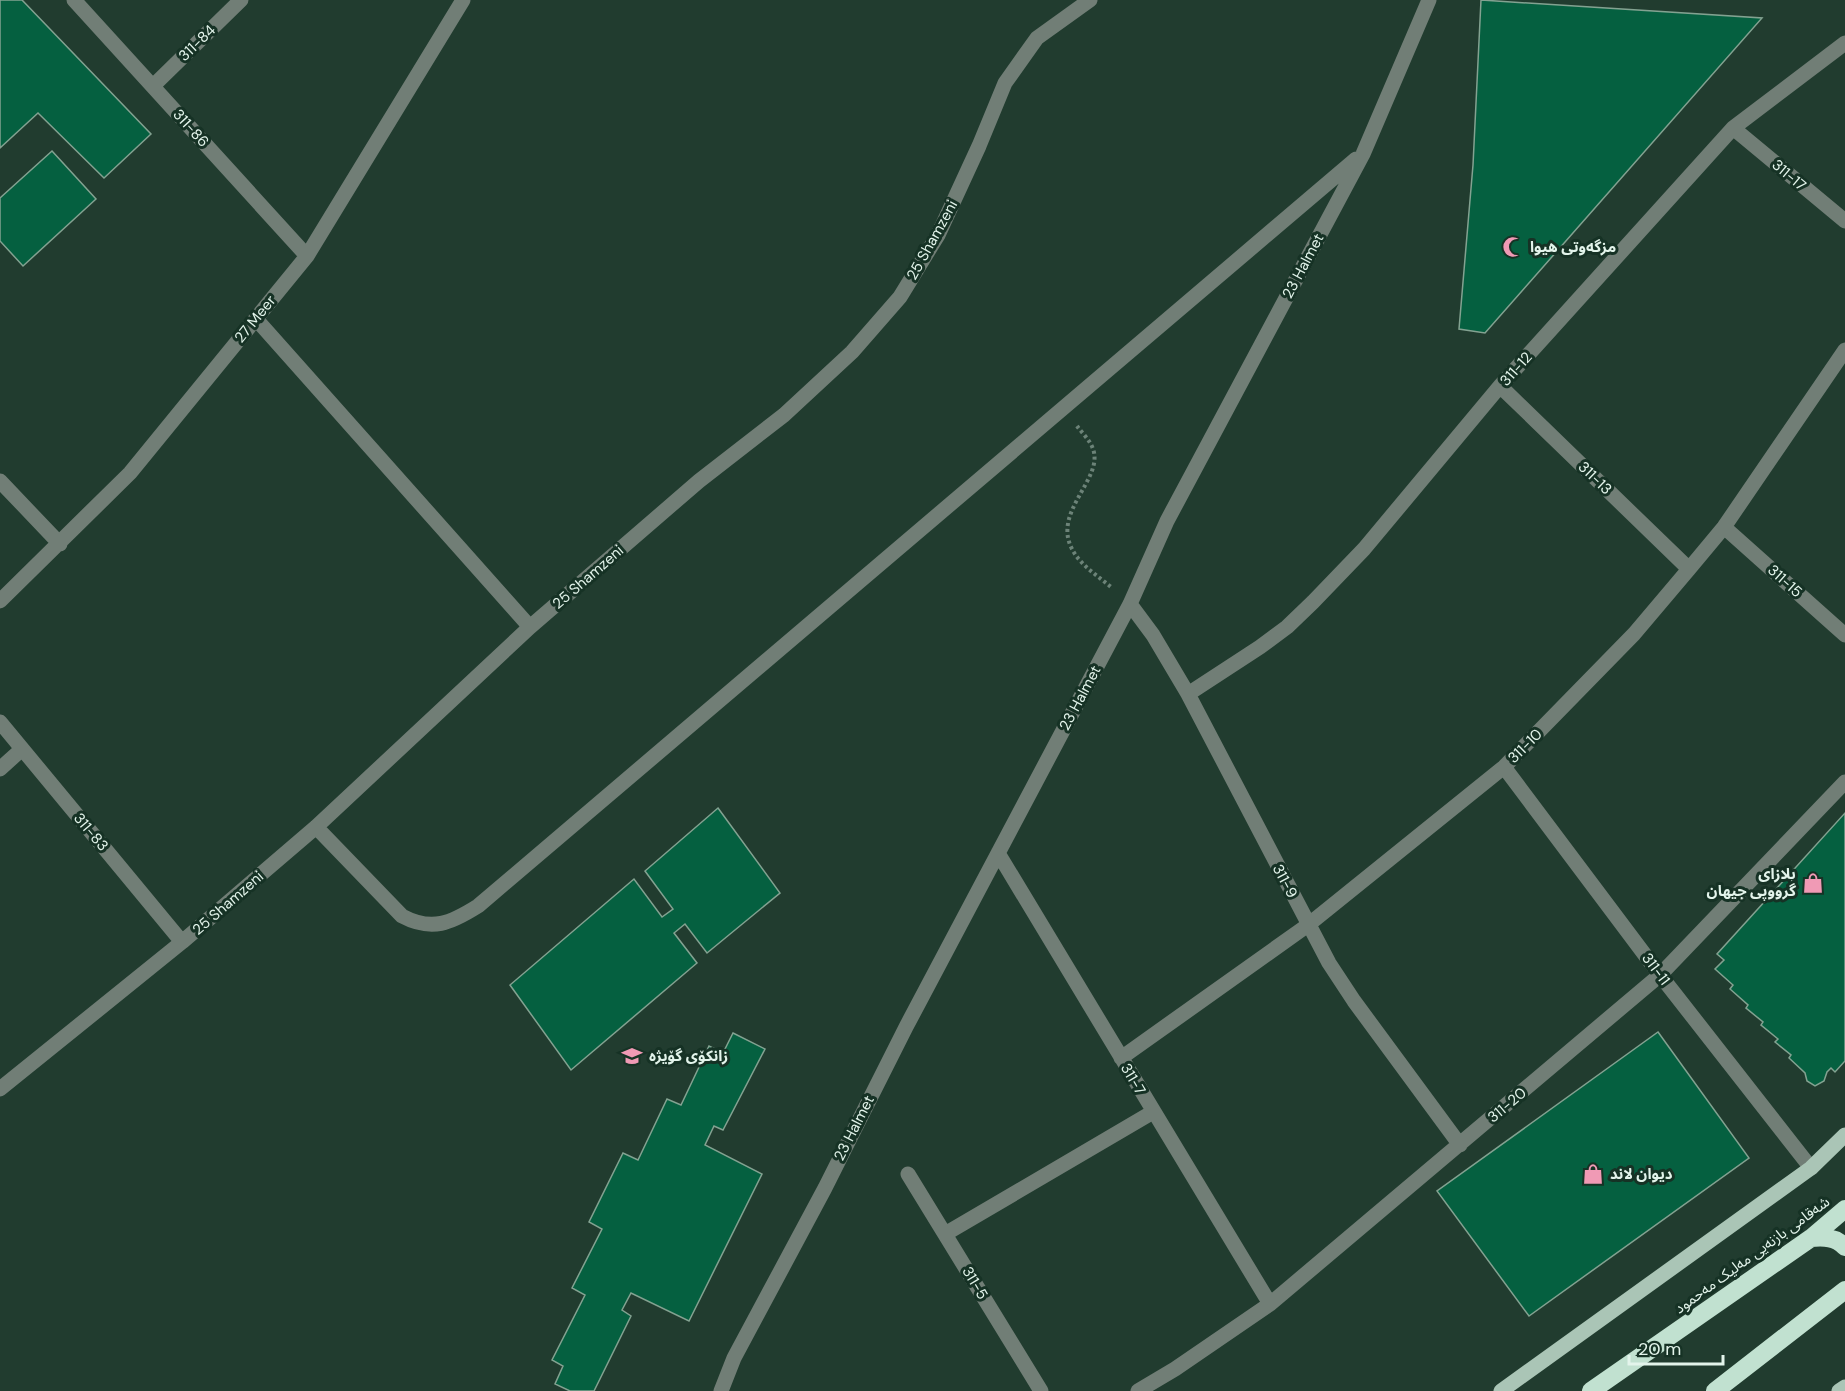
<svg xmlns="http://www.w3.org/2000/svg" width="1845" height="1391" font-family="'DM Sans','Noto Sans Arabic',sans-serif">
<style>
.building{fill:#056040;stroke:#83a291;stroke-width:1.5}
.lines{fill:none;stroke-linecap:round;stroke-linejoin:round}
.path{stroke:#6c8378;stroke-width:4;stroke-dasharray:3 3;stroke-linecap:butt}
.minor{stroke:#717e76;stroke-width:15}
.major{stroke:#aac5b6;stroke-width:15}
.highway{stroke:#c1e1d0;stroke-width:18}
.labels{text-anchor:middle;dominant-baseline:central;stroke-width:6;stroke-linejoin:round;paint-order:stroke}
.street-label{font-size:15px;fill:#e3f4eb;stroke:#163225}
.poi-label{font-size:15px;font-weight:bold;fill:#e3f4eb;stroke:#163225;text-anchor:start}
</style>
<rect width="100%" height="100%" fill="#213c2f"/>
<path class="building" d="M0 0H22L151 134 104 178 38 113 0 148Z
M1481 0 1762 18 1485 333 1459 329 1473 165Z
M52 151 96 199 23 266 0 241V198Z
M718 808 780 893 707 953 685 924 674 933 697 963 571 1070 510 985 634 879 662 917 673 909 645 871Z
M1845 813V1061L1835 1072 1831 1068 1827 1072 1824 1081 1815 1086 1807 1081 1805 1073 1789 1058 1791 1055 1775 1042 1778 1039 1761 1025 1763 1022 1746 1008 1748 1005 1730 989 1733 985 1715 969 1724 960 1717 954Z
M1658 1032 1749 1158 1529 1316 1437 1191Z
M733 1033 765 1049 723 1130 714 1126 705 1145 762 1174 689 1321 631 1293 622 1310 631 1316 594 1391H570L555 1384 563 1366 552 1360 585 1295 572 1288 602 1229 589 1222 623 1153 638 1160 667 1099 681 1105 709 1046 723 1053Z"/>
<g class="lines">
<path class="path" d="M1077 426C1082 433 1090 440 1093 449 1104 479 1052 511 1072 549 1080 565 1098 576 1111 587"/>
<path class="minor" d="M74 0 307 256
M153 86 241 0
M1733 128 1845 221
M256 319 530 627
M1500 386 1689 569
M0 481 60 544
M1724 527 1845 635
M0 601 130 473 307 256 463 0
M1130 604 1153 635 1188 694 1329 963 1354 1001 1460 1145
M1188 694 1260 647 1287 627 1313 602 1364 549 1500 386 1733 128 1845 43
M0 722 182 942
M1504 767 1660 975 1811 1168
M0 769 22 749
M316 827 402 916C432 932 451 923 478 906L1356 159
M998 853 1270 1304
M1121 1058 1308 925 1504 767 1634 634 1689 569 1724 527 1845 350
M0 1089 182 942 316 827 530 627 699 481 784 415 852 352 900 297 938 235 979 146 1005 83 1037 38 1090 0
M908 1174 1041 1391
M945 1234 1153 1112
M721 1391 734 1358 825 1188 906 1027 1130 604 1167 521 1363 154 1429 0
M1138 1391 1175 1369 1270 1304 1660 975 1845 782"/>
<path class="major" d="M1501 1391 1811 1168 1845 1135
M1839 1391 1845 1387"/>
<path class="highway" d="M1811 1238C1824 1237 1836 1237 1845 1247
M1591 1391 1811 1238 1845 1209
M1715 1391 1845 1290"/>
</g>
<defs>
<g id="mosque-bare" transform="scale(1.62)"><path d="M3.5-4.9A6 6 0 1 0 3.5 4.9A5 5 0 1 1 3.5-4.9Z" fill="#f09ab5" stroke="#163225" stroke-width="2.5" paint-order="stroke"/></g>
<g id="shop-bare" transform="scale(1.62)"><path d="M-5-2.5h2.3a2.7 3.5 0 0 1 5.4 0H5L5.5 6h-11ZM-1.5-2.5h3a1.5 2.3 0 0 0-3 0Z" fill="#f09ab5" stroke="#163225" stroke-width="2.5" paint-order="stroke"/></g>
<g id="university-bare" transform="scale(1.62)"><path d="M0-5L7-2L0 1L-7-2ZM-4 1L0 2.5L4 1V4Q0 6-4 4Z" fill="#f09ab5" stroke="#163225" stroke-width="2.5" paint-order="stroke"/></g>
</defs>
<g fill-rule="evenodd">
<use href="#mosque-bare" x="1513" y="247"/>
<use href="#shop-bare" x="1813" y="883"/>
<use href="#university-bare" x="632" y="1056"/>
<use href="#shop-bare" x="1593" y="1174"/>
</g>
<g class="labels">
<g class="street-label">
<text transform="translate(197 43) rotate(-44)">311-84</text>
<text transform="translate(191 128) rotate(48)">311-86</text>
<text transform="translate(1789 175) rotate(40)">311-17</text>
<text transform="translate(932 240) rotate(-61)">25 Shamzeni</text>
<text transform="translate(1303 266) rotate(-62)">23 Halmet</text>
<text transform="translate(255 319) rotate(-51)">27 Meer</text>
<text transform="translate(1516 369) rotate(-48)">311-12</text>
<text transform="translate(1595 478) rotate(44)">311-13</text>
<text transform="translate(588 577) rotate(-41)">25 Shamzeni</text>
<text transform="translate(1785 581) rotate(42)">311-15</text>
<text transform="translate(1080 698) rotate(-62)">23 Halmet</text>
<text transform="translate(1525 746) rotate(-45)">311-10</text>
<text transform="translate(91 832) rotate(50)">311-83</text>
<text transform="translate(1285 881) rotate(62)">311-9</text>
<text transform="translate(228 903) rotate(-41)">25 Shamzeni</text>
<text transform="translate(1656 969) rotate(53)">311-11</text>
<text transform="translate(1133 1079) rotate(59)">311-7</text>
<text transform="translate(1507 1105) rotate(-40)">311-20</text>
<text transform="translate(854 1128) rotate(-63)">23 Halmet</text>
<text transform="translate(1752 1255) rotate(-36)">شەقامی بازنەیی مەلیک مەحمود</text>
<text transform="translate(975 1283) rotate(59)">311-5</text>
</g>
<g class="poi-label">
<text x="1530" y="247">مزگەوتی هیوا</text>
<text x="1796" y="874" text-anchor="end">پلازای<tspan x="1796" dy="17">گرووپی جیهان</tspan></text>
<text x="649" y="1056">زانکۆی گۆیژە</text>
<text x="1610" y="1174">دیوان لاند</text>
</g>
</g>
<path d="M1629 1355v9h94v-9" fill="none" stroke="#e3f4eb" stroke-width="3"/>
<text x="1638" y="1355" font-size="18" fill="#e3f4eb" stroke="#163225" stroke-width="4.5" paint-order="stroke">20 m</text>
</svg>
